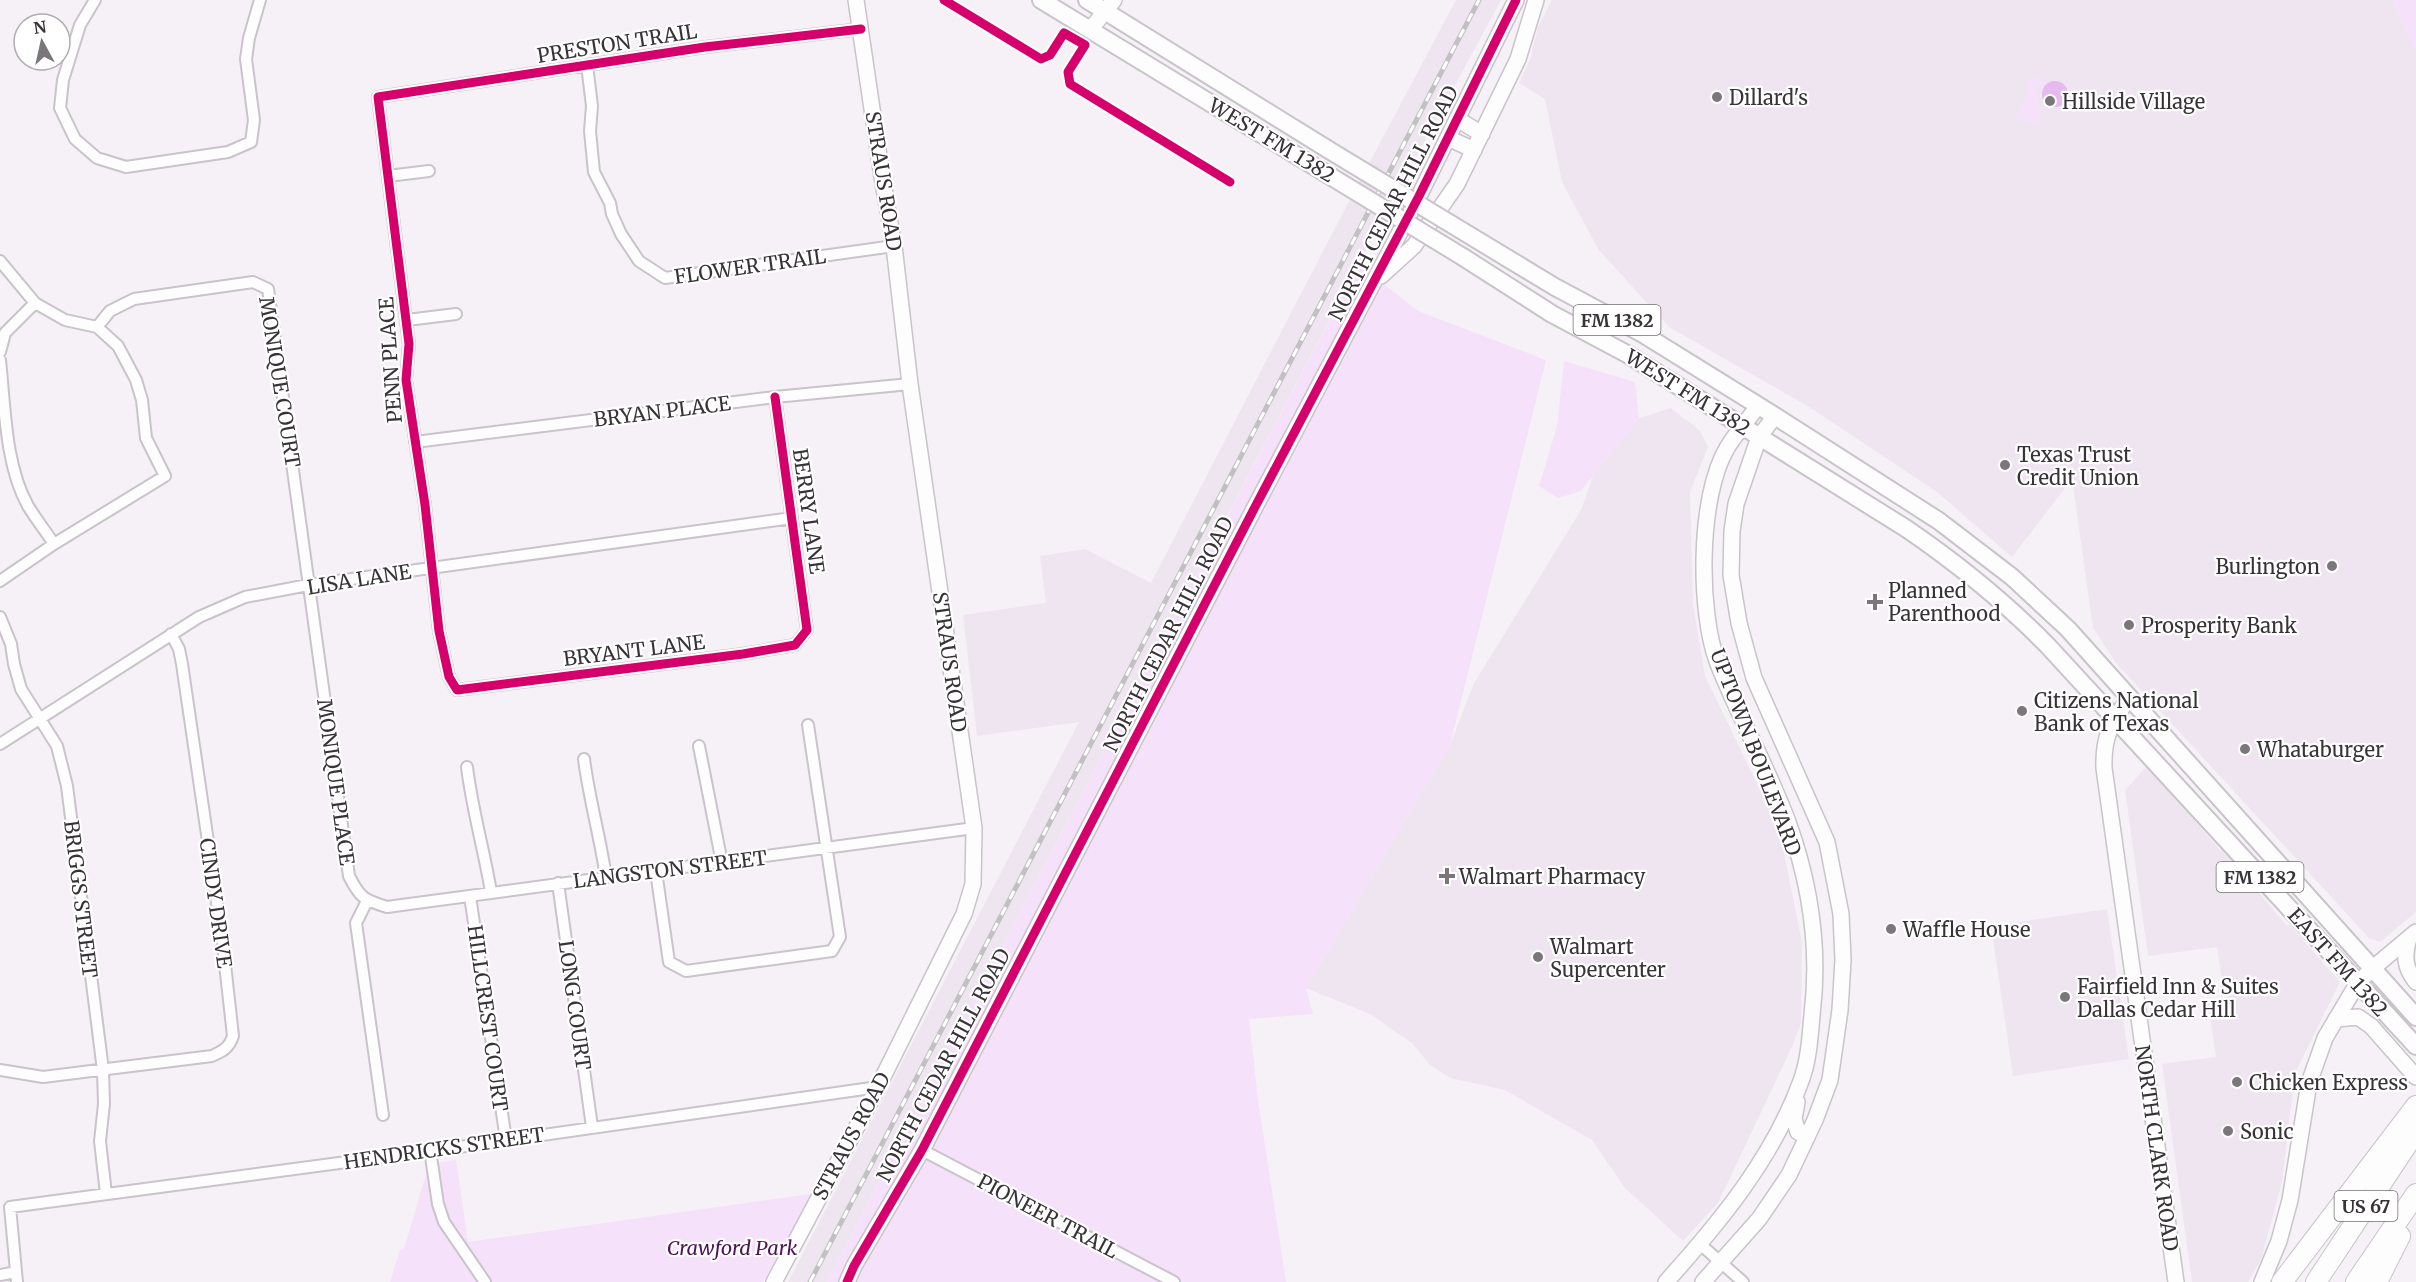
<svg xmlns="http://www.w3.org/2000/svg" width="2416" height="1282" font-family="Merriweather,serif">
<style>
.built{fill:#efe5f1}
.green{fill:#f5e1f9}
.water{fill:#e8b8f1}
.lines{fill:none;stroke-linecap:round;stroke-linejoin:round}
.street-casing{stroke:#c8c4c9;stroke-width:14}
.secondary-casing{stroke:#c8c4c9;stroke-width:18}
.primary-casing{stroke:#c8c4c9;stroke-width:20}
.highway-casing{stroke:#c8c4c9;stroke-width:22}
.street{stroke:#fefdfe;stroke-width:10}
.secondary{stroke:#fefdfe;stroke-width:15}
.primary{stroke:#fefdfe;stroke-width:16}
.highway{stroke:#fefdfe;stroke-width:20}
.rail-casing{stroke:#c1c1c1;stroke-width:5}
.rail{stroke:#fff;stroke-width:3;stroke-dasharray:9;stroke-linecap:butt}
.primary-bridge-casing{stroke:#c8c4c9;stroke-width:20;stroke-linecap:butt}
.primary-bridge{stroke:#fefdfe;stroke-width:16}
.cycleway-casing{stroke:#fff;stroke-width:13}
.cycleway{stroke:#d6006c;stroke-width:9}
.poi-dot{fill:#7a767a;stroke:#fff;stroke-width:2}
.labels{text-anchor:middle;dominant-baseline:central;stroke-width:4.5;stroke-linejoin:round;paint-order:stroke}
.shield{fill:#fff;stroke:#737073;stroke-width:1.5}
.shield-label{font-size:18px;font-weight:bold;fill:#373337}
.street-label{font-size:20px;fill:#373337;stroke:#fff}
.poi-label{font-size:20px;fill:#373337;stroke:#fff;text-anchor:start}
.park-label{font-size:20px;font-style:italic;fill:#4f1359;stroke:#fff}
</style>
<rect width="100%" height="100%" fill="#f6f1f7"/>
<path class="built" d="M1456 0H1501L1358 265 827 1282H788L1079 722 977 736 963 615 1046 603 1040 556 1085 549 1151 583 1349 201Z
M1552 0H2393L2410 41 2416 50V912L2380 942 2369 938 2116 663 2093 628 2072 479 2012 557 1937 492 1806 405 1669 327 1598 249 1562 182 1545 99 1519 83 1530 60 1538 27Z
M1671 408 1700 431 1708 447 1690 492 1693 604 1705 676 1779 829 1802 942 1801 1023 1792 1047 1718 1203 1683 1241 1625 1188 1592 1140 1505 1090 1450 1078 1430 1065 1412 1043 1370 1014 1306 988 1450 745 1474 683 1581 510 1593 476 1639 418Z
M2147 766 2220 850 2222 849 2287 926 2289 924 2340 982 2295 1073 2282 1182 2261 1260 2248 1282H2192L2162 1064 2216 1057 2208 1003 2225 1001 2217 947 2148 956 2125 790Z
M2107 909 2129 1059 2013 1076 1991 926Z"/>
<path class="green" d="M2393 0H2416V50L2410 41Z
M2030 77 2039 78 2045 83C2035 93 2037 100 2042 112L2037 125 2019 120 2016 115 2026 98Z
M1359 264 1418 311 1546 360 1450 745 1306 988 1313 1014 1249 1019 1258 1100 1286 1282H827Z
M1564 361 1635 382 1639 418 1581 491 1558 498 1539 486 1557 426Z
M456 1160 468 1242 811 1194 763 1282H390L400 1250 404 1249 429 1164Z"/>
<path class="water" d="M2042 94a13 13 0 1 1 26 0a13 13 0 1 1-26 0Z"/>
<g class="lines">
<g class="street-casing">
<path id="street" d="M95 0 80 25 63 80 60 108 75 139 97 158 126 167 228 152 251 142 254 120 246 59 249 38 260 0
M587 65 592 106 590 131 594 172 610 203 612 214 621 234 639 261 665 278 894 246
M388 176 429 171
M0 261 35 303 65 320 97 327 118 346 136 380 142 400 146 438 165 476 54 544 0 581
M407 320 456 314
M97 327 110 311 134 299 253 282 268 289 349 876C360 898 364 900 387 907L974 828
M0 352 5 333 35 303
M0 360C5 406 5 465 28 506 36 519 46 532 54 544
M775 397 807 630 795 645 743 654 457 690 449 677 439 631 425 505 406 380 409 344 378 97 705 47 861 29
M415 442 775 397 910 384
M0 617 11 644 14 664 21 689 57 746 67 786 103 1070 104 1104 100 1141 106 1194
M0 744 199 617 245 597 308 585 792 518
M699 746 722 863
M584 759C589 798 600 837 606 877
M467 767C472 809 484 850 491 892
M656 871 669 962 686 971 832 951 840 937 808 725
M558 883 592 1127
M470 896 506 1140
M367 901 356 923 383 1115
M0 1070 43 1077 212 1056C223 1051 229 1048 233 1036L222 937 182 664 179 649 171 634
M430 1150 438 1204 444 1222 485 1282
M922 1150 1174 1282
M1700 1244 1743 1282
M0 1275 16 1272
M17 1282 10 1207 459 1147 878 1087"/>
</g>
<g class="secondary-casing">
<path id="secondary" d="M1090 30 1114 0
M1457 119 1482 134
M1448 138 1474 150
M1381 276 1414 246 1457 184 1518 59 1536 0
M2128 699C2111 724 2103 736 2104 768L2176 1282
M2409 938C2404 956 2404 967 2416 982
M2336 1019 2358 1017 2371 1026 2416 1077
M1797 1102 1794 1119 1798 1132 1807 1137
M774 1282 878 1087 964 914 973 884 974 828 910 384 894 246 882 177 856 0
M847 1282 854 1266 922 1150 1255 507 1419 196 1516 0
M1666 1282C1720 1222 1773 1158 1801 1081 1809 1060 1810 1036 1812 1015 1820 950 1810 883 1788 822 1768 768 1739 717 1718 664 1698 612 1698 497 1727 448 1736 433 1748 420 1758 406
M1703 1282 1759 1219 1789 1175 1815 1120 1830 1080 1840 1010 1843 960 1841 914 1827 842 1754 678 1739 623 1731 575 1732 531 1736 504 1759 437 1775 416
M2262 1282 2279 1241 2290 1200 2309 1083 2325 1038 2357 984 2373 968 2416 932"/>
</g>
<g class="primary-casing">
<path id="primary" d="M1041 0 1317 168
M1087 0 1329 150
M1474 238 1555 287 1643 334 1775 416 1939 521 2012 577 2068 629 2416 1017
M1463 257 1552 314 1627 354 1907 529C1958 564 2005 602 2048 646L2416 1046"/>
</g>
<g class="highway-casing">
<path id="highway" d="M2282 1282 2416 1106
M2316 1282 2416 1131
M2356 1282 2416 1194
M2377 1282 2400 1236"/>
</g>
<use href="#street" class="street"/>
<use href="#secondary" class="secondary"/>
<use href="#primary" class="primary"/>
<use href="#highway" class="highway"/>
<g class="rail-casing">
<path id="rail" d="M810 1282 1479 0"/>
</g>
<use href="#rail" class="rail"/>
<g class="primary-bridge-casing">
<path id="primary-bridge" d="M1329 150 1474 238
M1317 168 1463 257"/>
</g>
<use href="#primary-bridge" class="primary-bridge"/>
<g class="cycleway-casing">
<path id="cycleway" d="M944 0 1041 59 1050 55 1064 33 1085 45 1068 72 1070 84 1230 182
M775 397 807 630 795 645 743 654 457 690 449 677 439 631 425 505 406 380 409 344 378 97 705 47 861 29
M847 1282 854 1266 922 1150 1255 507 1419 196 1516 0"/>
</g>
<use href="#cycleway" class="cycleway"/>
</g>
<g class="poi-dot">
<circle cx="1717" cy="97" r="6"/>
<circle cx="2050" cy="101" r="6"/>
<circle cx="2005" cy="465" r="6"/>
<circle cx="2332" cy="566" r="6"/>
<path d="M1872 593h6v6h6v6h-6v6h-6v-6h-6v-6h6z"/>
<circle cx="2129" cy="625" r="6"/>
<circle cx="2022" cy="711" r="6"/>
<circle cx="2245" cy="749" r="6"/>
<path d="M1444 867h6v6h6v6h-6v6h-6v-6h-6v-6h6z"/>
<circle cx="1891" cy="929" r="6"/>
<circle cx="1538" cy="957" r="6"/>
<circle cx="2065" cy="997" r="6"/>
<circle cx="2237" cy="1082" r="6"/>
<circle cx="2228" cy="1131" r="6"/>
</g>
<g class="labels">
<g class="shield">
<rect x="1573.5" y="305" width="87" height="30" rx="4.5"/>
<rect x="2216.5" y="862" width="87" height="30" rx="4.5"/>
<rect x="2334.5" y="1191" width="63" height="30" rx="4.5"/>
</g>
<g class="shield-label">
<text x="1617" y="320">FM 1382</text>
<text x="2260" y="877">FM 1382</text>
<text x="2366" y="1206">US 67</text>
</g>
<g class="street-label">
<text transform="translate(617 43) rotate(-9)">PRESTON TRAIL</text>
<text transform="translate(1272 140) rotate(31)">WEST FM 1382</text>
<text transform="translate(884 181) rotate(81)">STRAUS ROAD</text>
<text transform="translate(1393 203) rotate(-63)">NORTH CEDAR HILL ROAD</text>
<text transform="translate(750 266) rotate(-8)">FLOWER TRAIL</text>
<text transform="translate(390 360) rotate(-94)">PENN PLACE</text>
<text transform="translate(280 382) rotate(81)">MONIQUE COURT</text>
<text transform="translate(1688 392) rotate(32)">WEST FM 1382</text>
<text transform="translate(662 411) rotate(-7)">BRYAN PLACE</text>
<text transform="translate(809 511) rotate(82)">BERRY LANE</text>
<text transform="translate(359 579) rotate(-9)">LISA LANE</text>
<text transform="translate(1168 634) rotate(-63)">NORTH CEDAR HILL ROAD</text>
<text transform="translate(634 650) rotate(-7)">BRYANT LANE</text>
<text transform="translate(950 662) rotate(82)">STRAUS ROAD</text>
<text transform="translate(1756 752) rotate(69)">UPTOWN BOULEVARD</text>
<text transform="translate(336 782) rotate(82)">MONIQUE PLACE</text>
<text transform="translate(670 869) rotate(-7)">LANGSTON STREET</text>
<text transform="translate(81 899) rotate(83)">BRIGGS STREET</text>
<text transform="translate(216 903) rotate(82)">CINDY DRIVE</text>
<text transform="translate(2338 962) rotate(48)">EAST FM 1382</text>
<text transform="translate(575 1005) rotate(82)">LONG COURT</text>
<text transform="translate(488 1018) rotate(82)">HILLCREST COURT</text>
<text transform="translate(943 1065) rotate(-62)">NORTH CEDAR HILL ROAD</text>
<text transform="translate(851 1136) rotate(-62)">STRAUS ROAD</text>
<text transform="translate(444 1148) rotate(-8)">HENDRICKS STREET</text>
<text transform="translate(2157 1148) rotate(82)">NORTH CLARK ROAD</text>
<text transform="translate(1048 1216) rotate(28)">PIONEER TRAIL</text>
</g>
<g class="poi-label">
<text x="1729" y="97">Dillard's</text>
<text x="2062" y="101">Hillside Village</text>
<text x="2017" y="454">Texas Trust<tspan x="2017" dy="23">Credit Union</tspan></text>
<text x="2320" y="566" text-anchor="end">Burlington</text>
<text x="1888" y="590">Planned<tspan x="1888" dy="23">Parenthood</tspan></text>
<text x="2141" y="625">Prosperity Bank</text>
<text x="2034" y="700">Citizens National<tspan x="2034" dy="23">Bank of Texas</tspan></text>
<text x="2257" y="749">Whataburger</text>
<text x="1459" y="876">Walmart Pharmacy</text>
<text x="1903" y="929">Waffle House</text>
<text x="1550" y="946">Walmart<tspan x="1550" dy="23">Supercenter</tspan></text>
<text x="2077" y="986">Fairfield Inn &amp; Suites<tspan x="2077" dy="23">Dallas Cedar Hill</tspan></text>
<text x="2249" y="1082">Chicken Express</text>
<text x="2240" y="1131">Sonic</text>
</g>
<g class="park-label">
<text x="732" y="1247">Crawford Park</text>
</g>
</g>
<g transform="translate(42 42) rotate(352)"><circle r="28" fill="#ffffff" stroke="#afadaf" stroke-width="1.5"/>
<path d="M0-4.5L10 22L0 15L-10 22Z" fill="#7a767a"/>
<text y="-9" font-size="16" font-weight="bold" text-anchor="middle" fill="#373337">N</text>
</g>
</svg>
